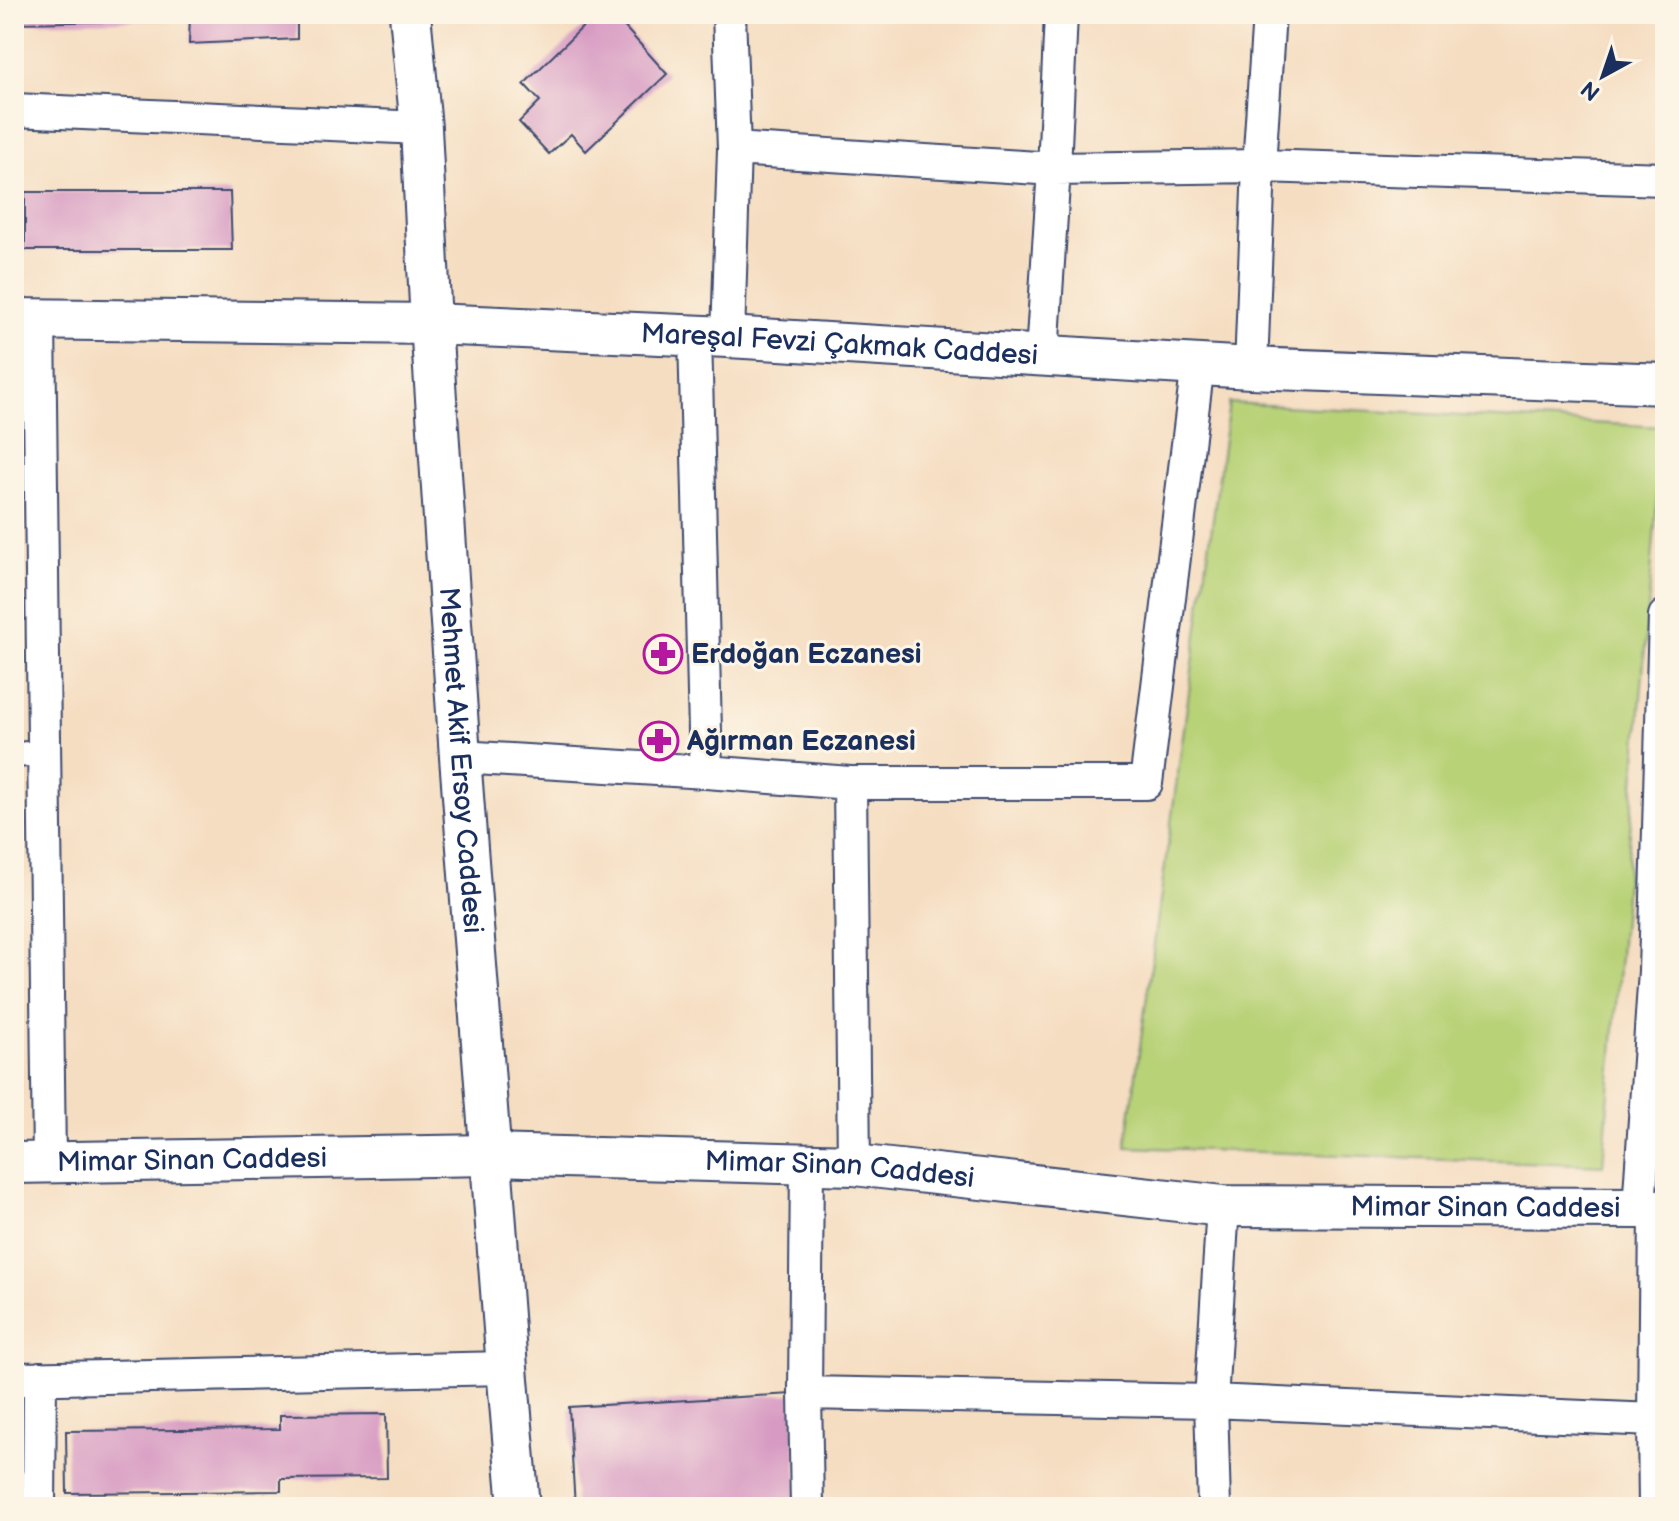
<svg xmlns="http://www.w3.org/2000/svg" width="1679" height="1521" font-family="'Balsamiq Sans',sans-serif">
<style>
.green{fill:#b8d277;stroke:#6a806a;stroke-width:2}
.building{fill:#d79ac2}
.lines{fill:none;stroke-linecap:round;stroke-linejoin:round}
.pedestrian-casing{stroke:#3c496d;stroke-width:28}
.minor-casing{stroke:#3c496d;stroke-width:36}
.tertiary-casing{stroke:#3c496d;stroke-width:44}
.pedestrian{stroke:#fff;stroke-width:24}
.minor{stroke:#fff;stroke-width:32}
.tertiary{stroke:#fff;stroke-width:40}
.labels{text-anchor:middle;dominant-baseline:central;stroke-width:6;stroke-linejoin:round;paint-order:stroke}
.street-label{font-size:28px;fill:#1b2f5e;stroke:#fcf5e5}
.poi-label{font-size:28px;font-weight:bold;fill:#1b2f5e;stroke:#fcf5e5;text-anchor:start}
</style>
<rect width="100%" height="100%" fill="#fcf5e5"/>
<filter id="ink" filterUnits="userSpaceOnUse"><feTurbulence type="fractalNoise" baseFrequency=".0125" numOctaves="2"/><feDisplacementMap in="SourceGraphic" scale="16" xChannelSelector="R" yChannelSelector="G"/><feConvolveMatrix kernelMatrix="1 2 1 2 8 2 1 2 1" color-interpolation-filters="sRGB"/></filter>
<filter id="wash" filterUnits="userSpaceOnUse"><feTurbulence type="fractalNoise" baseFrequency=".006" numOctaves="4" result="noise"/><feDisplacementMap in="SourceGraphic" scale="32" xChannelSelector="R" yChannelSelector="G"/><feGaussianBlur stdDeviation="1.8" result="paint"/><feColorMatrix in="noise" values="0 0 0 0 0 0 0 0 0 0 0 0 0 0 0 0 0 1.4 0 .05"/><feComposite in="paint" operator="in"/></filter>
<g filter="url(#wash)">
<rect width="100%" height="100%" fill="#f5ddc1"/>
<path class="green" d="M1229 403 1663 427 1603 1165 1126 1147Z"/>
<g id="blocks">
<path class="building" d="M14 14H188L187 20 14 23Z
M190 14H297V39L189 44Z
M596 14H613L667 74 586 151 571 134 549 154 519 122 540 101 524 84Z
M25 192H230L232 250H25Z
M792 1394 799 1507H575L569 1407Z
M386 1414 387 1478 281 1479V1491L67 1493 66 1431 280 1429V1415Z"/>
</g>
</g>
<g filter="url(#ink)">
<use href="#blocks" fill-opacity="0" stroke="#3c496d" stroke-width="2"/>
<g class="lines">
<g class="pedestrian-casing">
<path id="pedestrian" d="M14 755 44 753"/>
</g>
<g class="minor-casing">
<path id="minor" d="M729 14 734 149
M14 110 421 128
M39 319 49 1161
M695 335 706 772
M728 337 734 149 1054 169 1259 166 1665 179
M1042 355 1054 169 1061 14
M1251 368 1259 166 1269 14
M460 757 706 772 850 783 854 1165
M850 783H1146L1198 364
M807 1164 805 1393 807 1507
M1639 1208 1655 971 1665 616
M14 1379 507 1368
M805 1393 1211 1401 1654 1420
M39 1507 40 1378
M1214 1507 1211 1401 1223 1206
M1655 1507 1654 1420 1656 1210"/>
</g>
<g class="tertiary-casing">
<g id="tertiary">
<path id="s1" d="M410 14 421 128 431 324 460 757 507 1368 519 1507"/>
<path id="s2" d="M14 319 431 324 728 337 1251 368 1665 384"/>
<path id="s3" d="M14 1163 491 1155 854 1165 1223 1206 1639 1208 1665 1211"/>
</g>
</g>
<use href="#pedestrian" class="pedestrian"/>
<use href="#minor" class="minor"/>
<use href="#tertiary" class="tertiary"/>
</g>
</g>
<defs>
<g id="pharmacy-ring" transform="scale(2)"><circle r="9.5" fill="#fcf5e5" stroke="#b5179e" stroke-width="1.5"/><path d="M-2-6h4v4h4v4h-4v4h-4v-4h-4v-4h4Z" fill="#b5179e"/></g>
</defs>
<g fill-rule="evenodd">
<use href="#pharmacy-ring" x="663" y="654"/>
<use href="#pharmacy-ring" x="659" y="741"/>
</g>
<g class="labels">
<g class="street-label">
<text stroke="none"><textPath href="#s2" startOffset="826">Mareşal Fevzi Çakmak Caddesi</textPath></text>
<text stroke="none"><textPath href="#s1" startOffset="748">Mehmet Akif Ersoy Caddesi</textPath></text>
<text stroke="none"><textPath href="#s3" startOffset="178">Mimar Sinan Caddesi</textPath></text>
<text stroke="none"><textPath href="#s3" startOffset="826">Mimar Sinan Caddesi</textPath></text>
<text stroke="none"><textPath href="#s3" startOffset="1474">Mimar Sinan Caddesi</textPath></text>
</g>
<g class="poi-label">
<text x="691" y="654">Erdoğan Eczanesi</text>
<text x="687" y="741">Ağırman Eczanesi</text>
</g>
</g>
<rect width="1679" height="1521" fill="none" stroke="#fcf5e5" stroke-width="48"/>
<g transform="translate(1603 76) rotate(220)" stroke="#fcf5e5" stroke-width="6" paint-order="stroke">
<path d="M0-6L14 30L0 20L-14 30Z" fill="#1b2f5e"/>
<text y="-12" font-size="22" font-weight="bold" text-anchor="middle" fill="#1b2f5e">N</text>
</g>
</svg>
